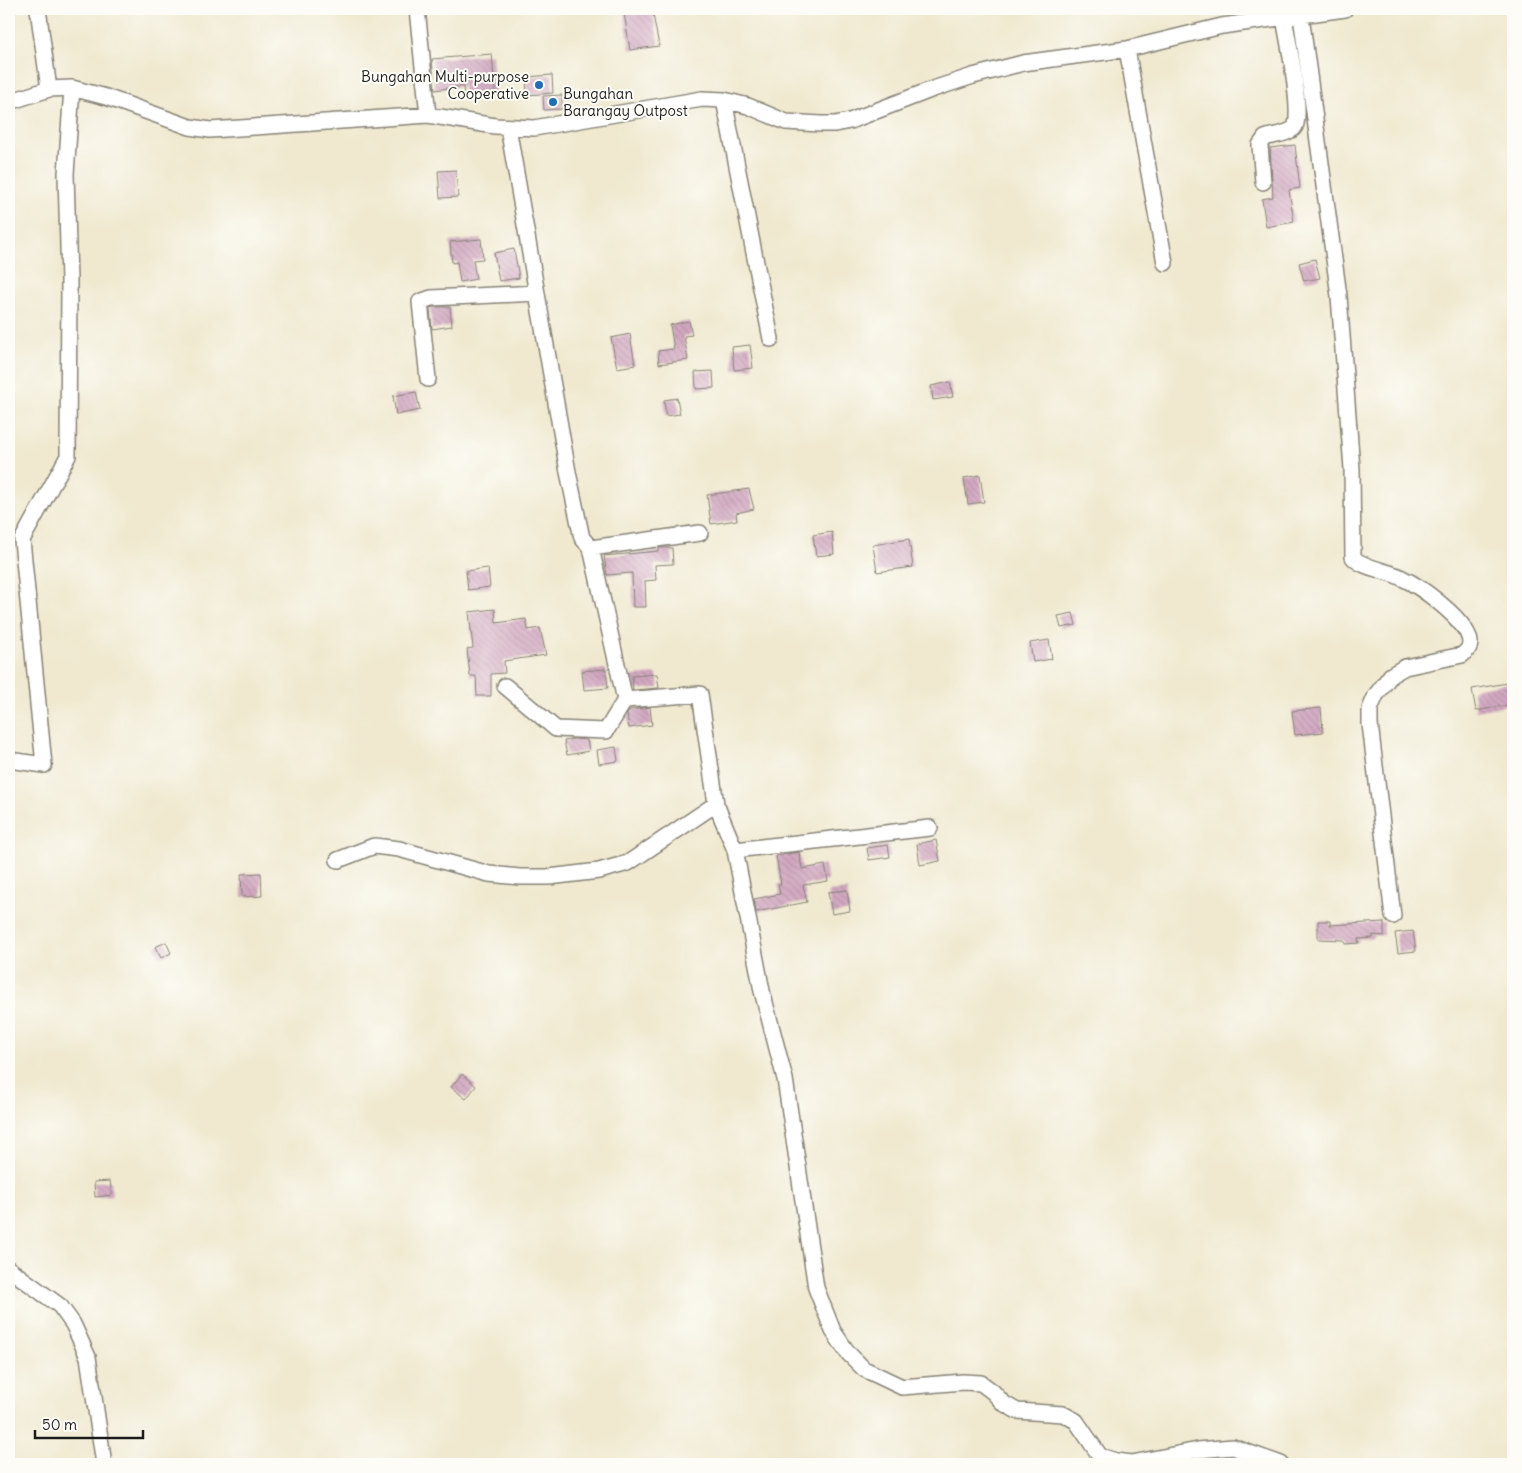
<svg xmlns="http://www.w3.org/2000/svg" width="1522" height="1473" font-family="Delius,sans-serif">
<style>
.building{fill:url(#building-back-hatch)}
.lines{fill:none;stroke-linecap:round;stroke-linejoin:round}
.minor-casing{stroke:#868276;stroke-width:18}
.minor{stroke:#fff;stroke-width:15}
.poi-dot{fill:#1f6fb2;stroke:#fdfcf7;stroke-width:2}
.labels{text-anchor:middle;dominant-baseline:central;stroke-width:4;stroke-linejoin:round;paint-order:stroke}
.poi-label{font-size:15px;fill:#1c1c1c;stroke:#fdfcf7;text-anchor:end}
</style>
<defs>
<pattern id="building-back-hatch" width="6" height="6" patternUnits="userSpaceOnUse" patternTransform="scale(1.25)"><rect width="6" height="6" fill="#d2a8c1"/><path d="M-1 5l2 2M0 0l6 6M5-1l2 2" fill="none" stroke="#b490a5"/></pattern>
</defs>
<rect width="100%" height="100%" fill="#fdfcf7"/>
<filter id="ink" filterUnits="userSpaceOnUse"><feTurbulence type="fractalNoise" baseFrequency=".02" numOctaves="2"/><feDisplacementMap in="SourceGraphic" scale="10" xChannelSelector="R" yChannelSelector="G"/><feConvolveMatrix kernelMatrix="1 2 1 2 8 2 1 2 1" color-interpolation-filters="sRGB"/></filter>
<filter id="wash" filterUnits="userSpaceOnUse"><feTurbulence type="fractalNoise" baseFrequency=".0096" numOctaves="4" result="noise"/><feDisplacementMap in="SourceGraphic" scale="20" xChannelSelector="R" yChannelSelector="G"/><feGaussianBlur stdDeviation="1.12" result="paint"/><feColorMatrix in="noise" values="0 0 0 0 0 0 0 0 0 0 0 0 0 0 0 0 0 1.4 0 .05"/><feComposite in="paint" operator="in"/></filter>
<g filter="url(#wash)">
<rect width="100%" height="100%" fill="#f0e9d0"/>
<g id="blocks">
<path class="building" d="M652 9 659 46 630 50 624 13Z
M492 54 495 92 464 95 463 86 435 90 432 59Z
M552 75 553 93 527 95 526 77Z
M562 95V109L544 110 543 96Z
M1295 145 1300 188 1289 190 1294 222 1266 227 1262 199 1273 197 1270 148Z
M456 170 458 197 440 198 438 171Z
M481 239 483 259 473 260 476 279 460 282 457 262 452 263 450 242Z
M514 249 519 278 499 281 494 253Z
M1315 259 1320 278 1304 281 1299 263Z
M433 307H450L452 326 432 329 430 308Z
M689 321 692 335 684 336 688 360 659 364 658 351 674 349 670 325Z
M630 334 635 365 617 368 611 338Z
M750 345 753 368 734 370 732 347Z
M713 371 714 388 696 389 695 372Z
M950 382 953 397 933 400 931 386Z
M416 392 420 410 396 415 393 396Z
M677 398 680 414 666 416 664 400Z
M980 475 984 502 968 504 964 478Z
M749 489 754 509 736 513 737 520 711 524 707 495Z
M832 532 834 554 816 556 813 535Z
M909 539 913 567 877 572 873 545Z
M659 548H672L673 564 655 565 656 580 645 581 646 607H633L632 573 607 575 604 556 659 551Z
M488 568 490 587 468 590 466 571Z
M495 609 496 623 526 619 528 630 540 628 546 655 504 661 505 673 491 674V696H477L476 676H470L467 649 473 648 469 612Z
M1073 613 1076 625 1061 628 1058 616Z
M1049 640 1052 659 1033 662 1030 643Z
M606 669 608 688 584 690 582 671Z
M657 674 659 688 633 690 632 676Z
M1513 682V704L1476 711 1472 689Z
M650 707 652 725 629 728 627 714 630 710Z
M1321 708 1323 732 1295 735 1292 711Z
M574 739 587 740 589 751 567 755 564 741Z
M616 747 618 761 599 764 597 750Z
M936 840 940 861 920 865 917 844Z
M888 845 890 857 869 860 867 848Z
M799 852 802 869 825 865 828 881 803 885 807 902 756 912 754 899 780 894 778 884H781L776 856Z
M261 873 262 896 242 897 241 874Z
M847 890 850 911 832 914 828 892Z
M1318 921H1330V925L1384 922V936L1373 935V938L1358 939 1359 943 1345 944 1344 940 1318 939Z
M1413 931 1416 951 1398 953 1395 933Z
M166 942 171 953 161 958 155 947Z
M462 1074 476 1086 466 1099 451 1087Z
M110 1181 112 1195 95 1197 94 1182Z"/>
</g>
</g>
<g filter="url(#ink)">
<use href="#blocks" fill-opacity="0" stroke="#868276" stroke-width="1"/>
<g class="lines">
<g class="minor-casing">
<path id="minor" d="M38 9 49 89
M417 9 428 115
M1301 16 1339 296 1352 469 1353 557C1361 568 1390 571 1402 578 1420 586 1470 622 1470 643 1470 648 1466 652 1462 655L1405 667 1391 675 1376 695 1370 709V724L1393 916
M1127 49 1165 263
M724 100 771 339
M9 102 49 89 72 88 106 97 190 127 210 130 428 115 495 126 534 128 702 99 724 100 748 106 786 122 821 124H835L850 121 933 89 973 76 1023 63 1127 49 1222 26 1345 9
M508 127 568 472 582 538 591 548 625 700 700 694 716 804 735 850 762 991 785 1079 816 1288 833 1331 848 1353 864 1369 902 1387 963 1382 981 1383 993 1392 1003 1403 1017 1411 1063 1414 1076 1421 1100 1456 1116 1461 1132 1463 1198 1450 1233 1447 1281 1464
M1263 182 1260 145 1265 138C1273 135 1288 134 1294 128 1304 119 1287 35 1284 18
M428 379 420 302 431 298 537 293
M591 548 700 533
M505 686 556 729 606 731 625 700
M9 760 44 765 22 540 68 456 69 281 66 174 72 88
M735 850 930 828
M338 860 374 846 399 849 489 874 520 877H549L599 871 628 863 716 804
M9 1269 60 1306 73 1324 88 1357 104 1464"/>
</g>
<use href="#minor" class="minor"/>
</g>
</g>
<g class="poi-dot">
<circle cx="539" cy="85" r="5"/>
<circle cx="553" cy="102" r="5"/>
</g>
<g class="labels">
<g class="poi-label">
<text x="529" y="76">Bungahan Multi-purpose<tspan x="529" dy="17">Cooperative</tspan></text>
<text x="563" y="93" text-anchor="start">Bungahan<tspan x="563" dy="17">Barangay Outpost</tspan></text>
</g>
</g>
<rect width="1522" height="1473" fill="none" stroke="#fdfcf7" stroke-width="30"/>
<path d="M35 1430v8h108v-8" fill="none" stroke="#1c1c1c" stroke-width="2.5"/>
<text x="42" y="1430" font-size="15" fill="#1c1c1c" stroke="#fdfcf7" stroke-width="4" paint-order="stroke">50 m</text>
</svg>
